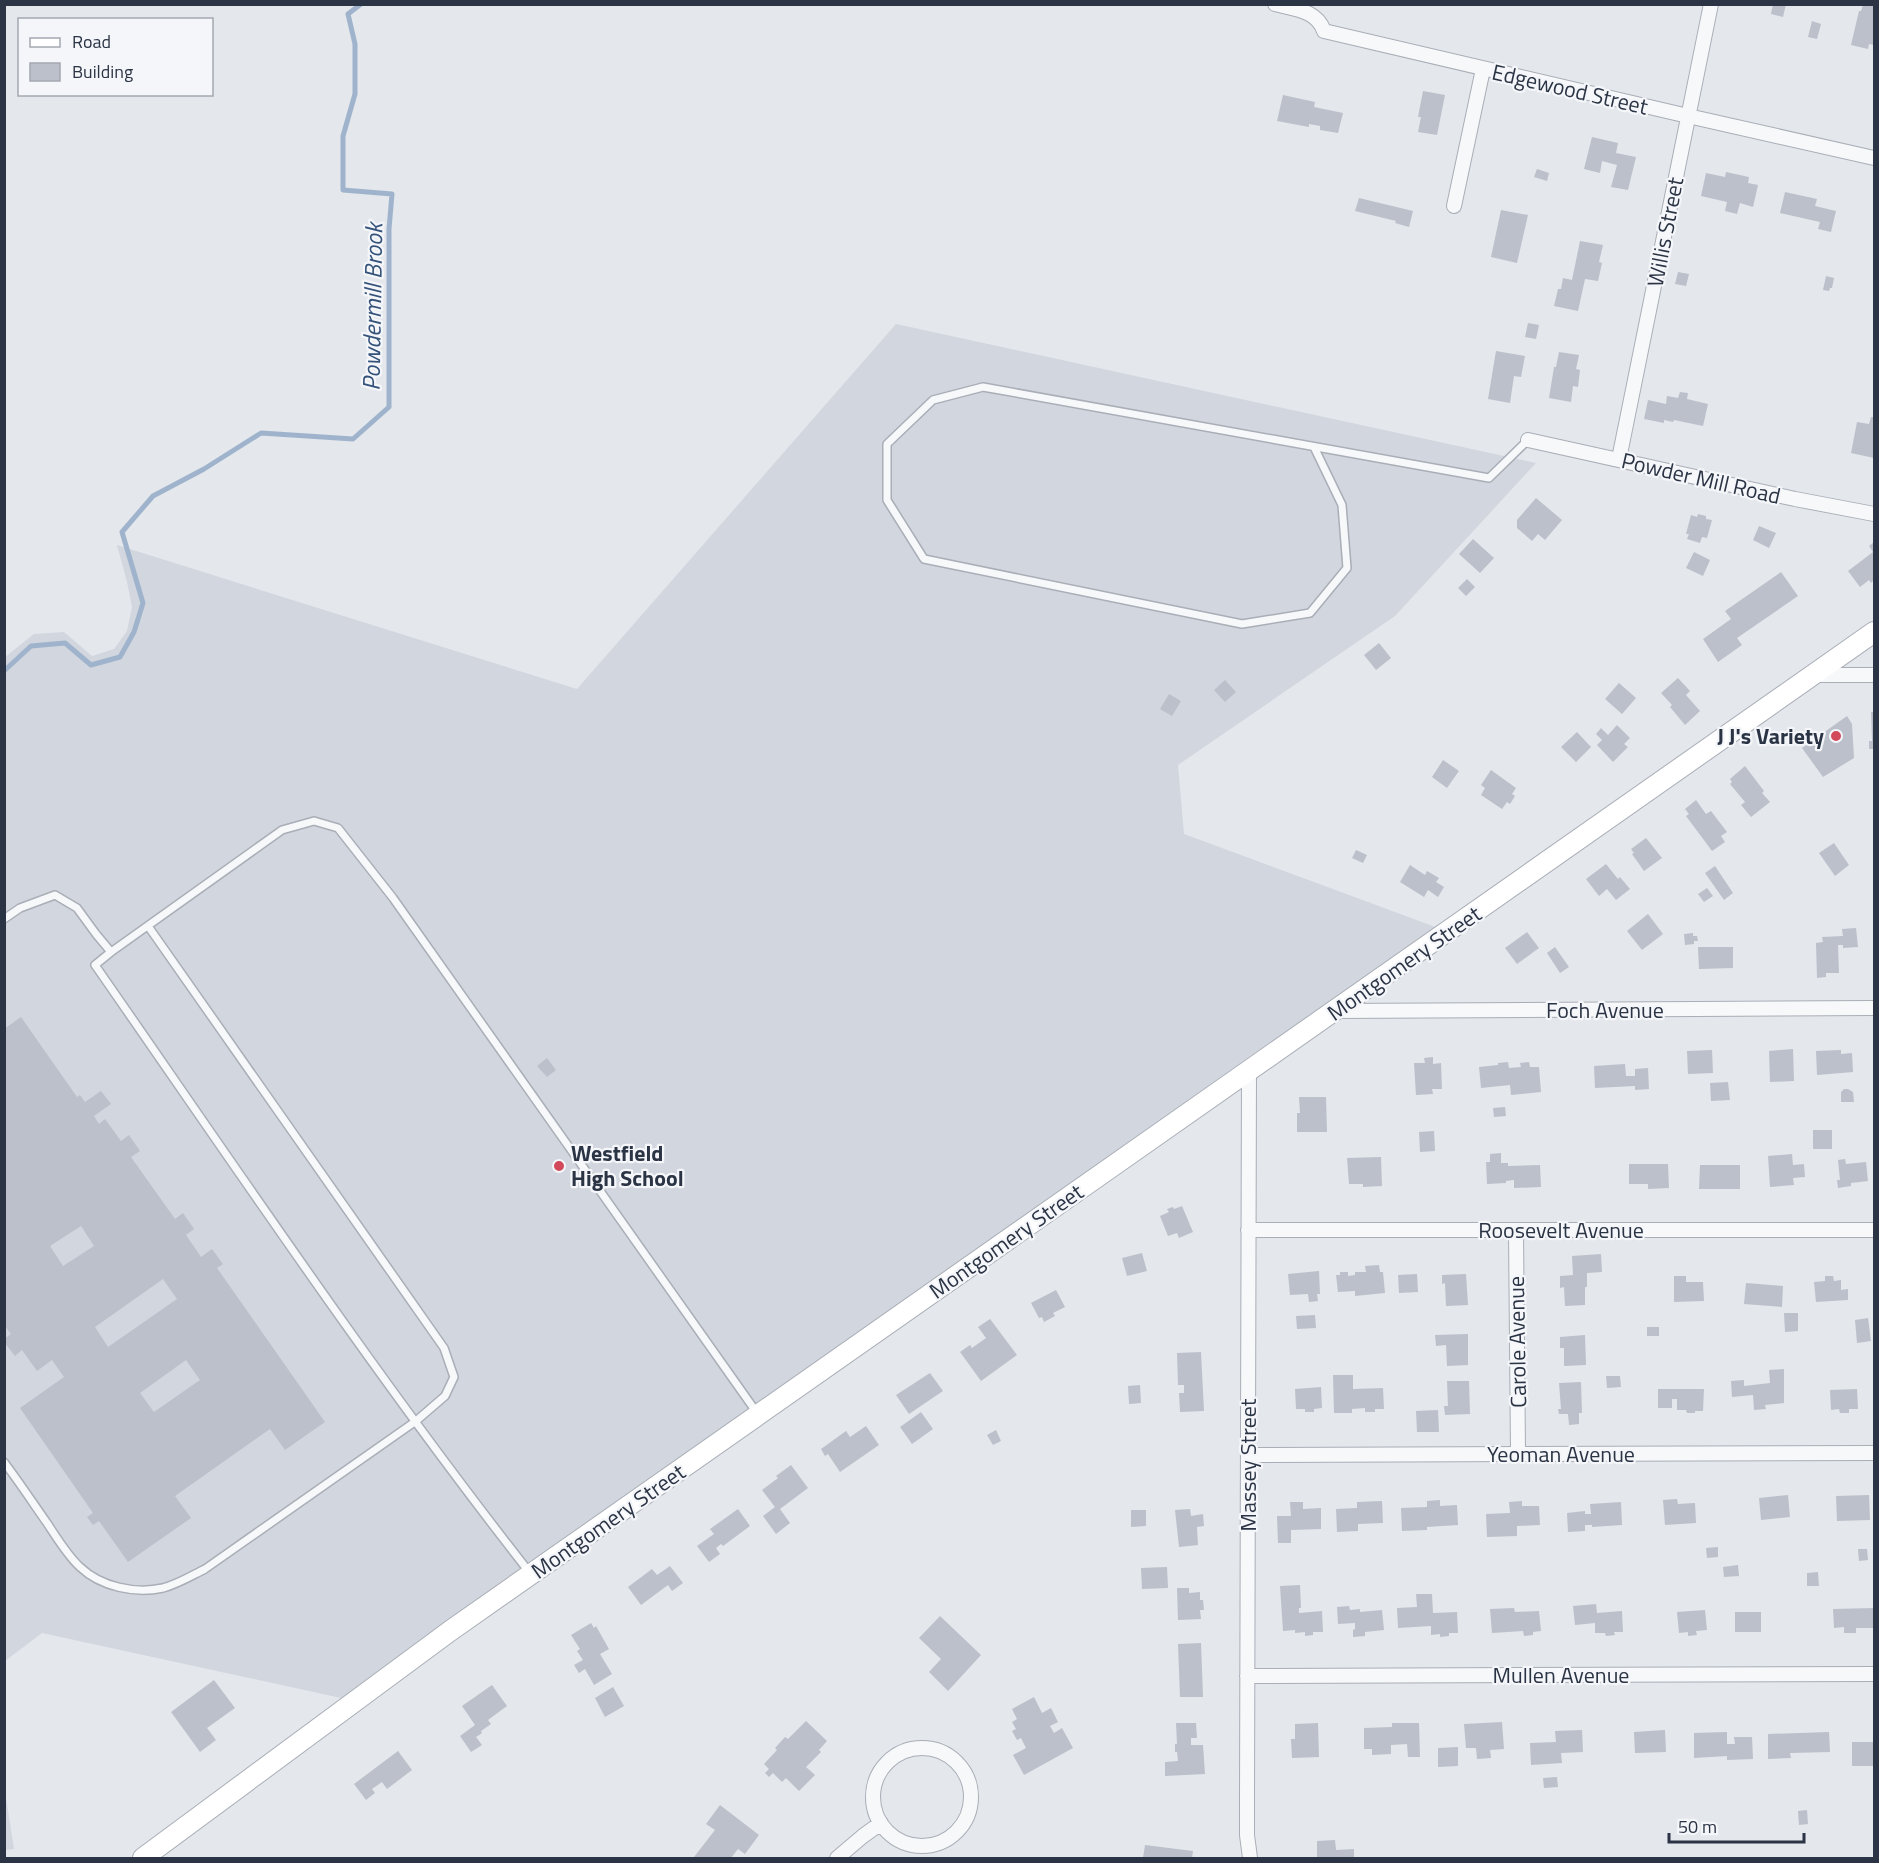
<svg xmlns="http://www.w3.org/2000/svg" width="1879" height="1863" font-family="'Titillium Web',sans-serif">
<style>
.built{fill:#d2d6de}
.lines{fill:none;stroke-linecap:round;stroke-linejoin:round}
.stream{stroke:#9fb4cc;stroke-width:5}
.building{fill:#bbc0ca;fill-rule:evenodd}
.lane-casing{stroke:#a9aeb7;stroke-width:10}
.street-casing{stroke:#a9aeb7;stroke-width:16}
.secondary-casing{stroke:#a9aeb7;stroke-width:22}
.lane{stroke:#f7f8fa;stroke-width:7}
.street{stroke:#f7f8fa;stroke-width:14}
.secondary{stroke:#fff;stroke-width:20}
.poi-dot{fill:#d1495b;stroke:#f4f6f9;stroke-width:2}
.labels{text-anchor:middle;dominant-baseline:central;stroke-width:4.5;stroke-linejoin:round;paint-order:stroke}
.street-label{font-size:22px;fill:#2b3445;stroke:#f4f6f9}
.poi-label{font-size:22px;font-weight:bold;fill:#2b3445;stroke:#f4f6f9;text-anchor:end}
.water-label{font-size:24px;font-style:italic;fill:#34527a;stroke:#f4f6f9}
</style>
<rect width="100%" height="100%" fill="#e4e7ec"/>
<path class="built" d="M896 324 1536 463 1395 616 1178 765 1184 834 1449 932 355 1701 42 1633 5 1661V657L34 634 64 632 92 656 114 649 127 631 132 607 127 582 117 545 577 689Z
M4 1785 14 1849 5 1850H4Z"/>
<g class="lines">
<path class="stream" d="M4 671 31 646 65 643 91 665 120 657 134 632 143 603 122 532 153 496 204 469 261 433 353 439 389 407V229L392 194 343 190V136L355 94V44L348 14 361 4"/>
</g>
<path class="building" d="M1773 4H1786L1783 17 1771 14Z
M1863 5H1874V45L1869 44 1868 49 1851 45 1859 11H1861Z
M1812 21 1821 24 1817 39 1808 37Z
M1423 91 1445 95 1437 135 1418 132 1421 117H1418Z
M1283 95 1315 102 1314 107 1343 113 1338 133 1320 130V126L1309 124V127L1277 121Z
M1592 137 1618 143 1616 153 1636 157 1628 190 1611 187 1617 165 1602 161 1600 173 1584 169Z
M1537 169 1549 173 1547 181 1534 177Z
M1726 172 1749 177 1748 183 1758 185 1753 207 1740 203 1737 214 1725 211 1727 202 1701 196 1706 173 1725 177Z
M1785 192 1817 199 1815 206 1836 211 1831 232 1818 229 1820 222 1780 213Z
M1359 198 1413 211 1409 227 1395 223 1396 221 1355 211Z
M1501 210 1528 215 1517 263 1491 257Z
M1580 241 1603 245 1599 262 1602 263 1598 281 1585 279 1578 311 1554 306 1558 289H1561L1563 278 1572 280Z
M1678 272 1689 274 1686 286 1675 284Z
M1826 276 1834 278 1832 288H1830L1829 291 1823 290Z
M1528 323 1539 325 1536 339 1525 337Z
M1496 351 1525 356 1521 377 1514 376 1510 403 1488 399Z
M1559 352 1579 355 1576 369 1580 370 1578 387 1573 386 1571 402 1549 398 1554 367H1556Z
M1680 392 1688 393 1687 399 1708 404 1703 426 1674 420 1673 422 1664 420V423L1644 419 1648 400 1666 404 1667 396 1678 398Z
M1871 417H1874V458L1851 453 1857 422 1869 424Z
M1536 498 1562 520 1545 540 1538 534 1532 541 1517 528V520Z
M1698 514 1706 516V519L1712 520 1707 538 1702 537 1700 543 1687 539 1689 534H1686L1691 515 1697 517Z
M1759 526 1776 533 1769 548 1753 540Z
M1473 539 1494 558 1480 573 1459 554Z
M1874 542V580L1871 583 1869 580 1860 587 1848 571 1873 552 1869 546Z
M1694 552 1710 560 1703 576 1686 568Z
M1781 572 1798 596 1737 638 1742 645 1718 662 1703 639 1731 619 1725 611Z
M1467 579 1475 587 1466 596 1458 588Z
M1379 643 1391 658 1376 670 1364 655Z
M1678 678 1690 691 1686 695 1700 711 1685 725 1670 707 1672 705 1661 693Z
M1225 680 1236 692 1225 702 1214 690Z
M1619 683 1636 698 1622 714 1605 699Z
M1169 694 1181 701 1172 716 1160 709Z
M1871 712H1874V749H1869V741H1872Z
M1847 716 1852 724 1854 758 1823 777 1802 748Z
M1617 725 1630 738 1624 744 1628 747 1613 762 1597 745 1602 740 1596 734 1601 728 1608 735Z
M1577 732 1591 747 1576 762 1561 747Z
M1443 760 1459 771 1447 788 1432 777Z
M1745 766 1764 791 1762 793 1770 802 1751 817 1741 805 1745 802 1730 784 1732 782 1730 779Z
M1491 770 1516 788 1512 794 1515 796 1510 804 1507 802 1502 809 1481 795 1485 788 1481 785Z
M1696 800 1706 814 1711 811 1727 832 1721 836 1725 842 1712 851 1686 816 1689 814 1685 809Z
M1646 838 1662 858 1644 871 1632 854 1634 853 1631 849Z
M1834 843 1849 865 1835 876 1819 853Z
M1356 850 1367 855 1363 863 1352 858Z
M1606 864 1618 879 1620 877 1630 889 1616 900 1607 889 1599 896 1586 879Z
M1410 865 1425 875 1427 871 1439 878 1436 882 1444 887 1438 897 1428 890 1424 897 1400 882Z
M1715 866 1733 893 1724 900 1705 873Z
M1707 888 1713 896 1704 902 1698 894Z
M1648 914 1663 934 1642 950 1627 931Z
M1856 928 1858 947 1843 948V945H1838L1839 973H1826V977L1817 978 1816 943 1823 942 1822 937 1843 936 1842 929Z
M1527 932 1539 948 1517 964 1505 948Z
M1693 933V936H1697L1698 941H1694V944L1685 945 1684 934Z
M1555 947 1569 967 1560 973 1547 953Z
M1698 947H1733V968L1699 969Z
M21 1017 77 1097 80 1095 85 1102 101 1091 111 1104 94 1116 99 1124 105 1119 121 1141 129 1135 140 1151 131 1157 175 1219 183 1213 194 1229 186 1235 201 1257 212 1249 223 1264 217 1268 325 1422 285 1450 270 1429 175 1496 191 1518 128 1562 99 1521 93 1525 87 1517 93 1513 20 1408 64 1377 52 1360 37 1371 22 1350 15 1356 4 1342V1339L11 1334 4 1325V1029ZM81 1226 94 1246 63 1266 50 1246ZM163 1279 177 1299 108 1347 95 1327ZM186 1360 200 1380 154 1412 140 1393Z
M1793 1049 1794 1081 1770 1082 1769 1051Z
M1712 1050 1713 1073 1688 1074 1687 1051Z
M1841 1050V1054L1852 1053 1853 1072 1817 1075 1816 1051Z
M1433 1057V1064L1441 1063 1442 1089H1432L1433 1094 1416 1095 1414 1063H1425L1424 1058Z
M547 1058 556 1070 547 1077 537 1066Z
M1508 1062 1509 1068 1521 1067 1520 1063 1529 1062 1530 1067H1539L1541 1092 1511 1095 1510 1085 1481 1088 1479 1067 1498 1065V1063Z
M1625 1064 1626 1076H1635V1069L1648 1068 1649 1089 1635 1090V1086L1595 1088 1594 1066Z
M1728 1082 1730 1100 1711 1101 1710 1083Z
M1844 1089H1848L1853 1092 1854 1102H1841V1092Z
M1299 1097H1326L1327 1132H1297V1113H1300Z
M1505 1107 1506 1116 1494 1117 1493 1108Z
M1813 1130H1832V1149H1813Z
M1434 1131 1435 1151 1420 1152 1419 1132Z
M1501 1153V1163H1508V1166L1540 1165 1541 1187 1514 1188V1180L1506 1181V1183L1487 1184 1486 1162H1490V1154Z
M1792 1154 1793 1165 1804 1164 1805 1177 1793 1178 1794 1185 1770 1187 1768 1156Z
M1381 1157 1382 1186 1363 1187V1184H1349L1347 1158Z
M1845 1159 1846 1164 1866 1162 1868 1181 1851 1183V1186L1838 1188 1837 1180H1840L1838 1160Z
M1629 1164H1668L1669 1188 1648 1189V1184H1629Z
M1700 1165H1740V1189H1699Z
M1182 1206 1193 1232 1179 1238 1177 1233 1168 1236 1160 1216 1169 1212 1167 1209 1173 1207 1174 1209Z
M1142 1253 1147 1271 1127 1276 1122 1258Z
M1601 1254 1602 1272 1587 1273V1287H1585V1305L1565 1306 1564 1287 1560 1288V1276L1573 1275 1572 1256Z
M1379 1265 1380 1272H1383L1385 1293 1355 1296V1291L1338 1292 1336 1275H1340V1272H1348V1276L1355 1275V1272H1366L1365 1266Z
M1319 1271 1320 1294H1317L1318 1301 1309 1302 1308 1294 1290 1295 1288 1274Z
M1417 1274 1418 1292 1399 1293 1398 1275Z
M1466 1274 1468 1305 1446 1306 1445 1283 1442 1284V1275Z
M1674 1276H1686V1282H1703L1704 1301 1674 1302Z
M1825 1276H1833L1834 1281 1841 1280V1290L1848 1289V1300L1816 1302 1814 1282 1825 1281Z
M1746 1283 1783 1286 1782 1307 1744 1304Z
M1056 1290 1065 1307 1053 1313 1055 1316 1044 1322 1042 1317 1039 1318 1031 1303Z
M1784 1313H1798V1331L1785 1332Z
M1315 1315 1316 1328 1297 1329 1296 1316Z
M1868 1318 1871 1341 1857 1343 1855 1320Z
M990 1319 1017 1355 981 1381 960 1352 970 1345 972 1348 986 1338 978 1327Z
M1647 1327H1659V1336H1647Z
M1468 1334V1365L1447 1366 1446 1345 1436 1346 1435 1335Z
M1585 1335 1586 1365 1564 1366V1348H1560V1337Z
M1201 1352 1204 1411 1180 1412 1179 1393H1184V1385H1178L1177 1353Z
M1784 1369V1403L1765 1405 1766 1409 1754 1410 1753 1395 1732 1397 1731 1381 1744 1380V1386L1770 1383 1769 1370Z
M930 1373 943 1391 909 1414 896 1395Z
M1333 1375H1353V1389L1383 1388 1384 1409H1375V1412H1365V1408L1352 1409V1413H1334Z
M1606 1376H1620L1621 1387 1607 1388Z
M1447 1381H1469L1470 1414 1445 1415 1444 1406H1448Z
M1581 1382 1582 1413H1579V1424L1569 1425 1568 1414H1559L1558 1409H1561L1559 1383Z
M1140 1385 1141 1403 1129 1404 1128 1386Z
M1321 1387 1322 1408 1314 1409V1412H1305V1409H1296L1295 1389Z
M1658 1389H1704L1703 1411H1695V1413H1687L1686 1410H1677V1399H1672V1408H1658Z
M1857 1389 1858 1409H1849V1413H1840L1839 1409 1831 1410 1830 1390Z
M1438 1410 1439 1432H1417L1416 1411Z
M921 1412 933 1429 912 1444 900 1427Z
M866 1426 879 1445 840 1472 828 1454 825 1456 821 1449 846 1431 850 1437Z
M996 1430 1001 1441 993 1445 987 1435Z
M791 1465 808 1488 780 1509 790 1523 776 1534 763 1516 775 1507 762 1490 778 1478 776 1476Z
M1788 1495 1790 1517 1761 1520 1759 1498Z
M1869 1495 1870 1520 1837 1521 1836 1496Z
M1677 1499 1678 1504 1695 1503 1696 1523 1665 1525 1663 1500Z
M1440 1500V1506L1457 1505 1458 1525 1427 1527V1530L1402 1531 1401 1508 1427 1507V1501Z
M1382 1501 1383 1523 1358 1524V1531L1337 1532 1336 1509 1357 1508V1502Z
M1522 1501V1506H1539L1540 1525 1517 1526V1536L1487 1537 1486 1514 1510 1513 1509 1502Z
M1290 1502H1303V1509L1321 1508V1529L1291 1530V1543H1278L1277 1516H1291Z
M1621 1502 1622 1525 1592 1527V1525H1585V1531L1568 1532 1567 1513 1585 1511V1514H1591L1590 1504Z
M738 1509 750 1526 723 1546 721 1544 716 1548 720 1554 709 1562 697 1546 714 1534 710 1529Z
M1190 1509 1191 1516 1203 1514 1204 1526 1197 1527 1198 1545 1179 1547 1175 1510Z
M1131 1510H1146V1526L1131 1527Z
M1718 1547V1557L1707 1558 1706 1548Z
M1858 1549H1867L1868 1560 1859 1561Z
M1738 1565 1739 1576 1724 1577 1723 1567Z
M670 1566 683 1583 672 1591 668 1585 641 1605 628 1587 652 1569 657 1575Z
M1167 1567 1168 1588 1142 1589 1141 1568Z
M1818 1572 1819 1586H1807V1573Z
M1300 1585 1301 1608H1299V1613L1322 1611 1323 1632H1313V1635L1305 1636V1632L1295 1633V1630L1283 1631 1280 1586Z
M1177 1588H1189V1593L1200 1592V1600H1203L1204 1610H1200L1201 1619 1178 1620Z
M1416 1594H1432L1433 1613 1457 1612 1458 1633H1449V1636L1440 1637V1634L1431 1635V1626L1398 1628 1397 1608 1417 1607Z
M1596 1604 1597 1613 1622 1611 1623 1632H1614L1615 1635 1606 1636 1605 1633H1595V1623L1575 1625 1573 1606Z
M1349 1606 1350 1610 1360 1609V1612L1382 1610 1384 1630 1365 1632V1636L1353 1637V1630L1355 1629V1623L1338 1624 1337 1607Z
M1514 1608 1515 1612 1539 1611 1541 1631 1533 1632V1635L1524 1636 1523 1631 1492 1633 1490 1609Z
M1874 1608V1628H1856V1633H1844V1627L1834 1628 1833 1609Z
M1705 1610 1707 1630 1696 1631 1697 1635 1688 1636V1632L1679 1633 1677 1612Z
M1735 1612H1761V1632H1735Z
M940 1616 981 1655 948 1691 929 1672 941 1659 919 1638Z
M591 1623 594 1628 596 1626 609 1649 600 1654 612 1674 594 1685 585 1669 579 1673 574 1665 583 1660 577 1651 580 1649 571 1635Z
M1201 1643 1203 1697H1180L1178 1644Z
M214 1680 235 1708 207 1728 216 1740 200 1752 171 1712Z
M492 1685 507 1706 488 1720 491 1724 481 1731 482 1733 476 1737 482 1745 471 1752 460 1736 475 1725 462 1706Z
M613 1687 624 1706 605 1717 595 1698Z
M1034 1697 1042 1713 1051 1708 1058 1722 1050 1726 1054 1733 1062 1728 1073 1748 1024 1775 1013 1755 1026 1748 1021 1738 1017 1740 1012 1731 1016 1729 1012 1722 1017 1719 1012 1709Z
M806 1721 827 1741 819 1750 821 1752 806 1767 815 1775 799 1791 786 1778 782 1782 773 1773 769 1777 765 1773 769 1769 764 1764 777 1750 775 1748 785 1737 788 1739Z
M1502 1722 1504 1749 1490 1750 1491 1758 1477 1759 1476 1748H1466L1464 1724Z
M1176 1723H1196L1197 1738H1191V1745H1203L1205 1774 1165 1776V1762L1178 1761 1177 1752H1175V1744H1177Z
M1318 1723 1319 1757 1292 1758 1291 1739H1295V1724Z
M1392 1723H1419L1420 1757H1408L1407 1744 1391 1745V1754L1372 1755V1749H1364V1728L1392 1727Z
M1582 1730 1583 1752 1561 1753 1562 1763 1531 1765 1530 1743 1556 1742 1555 1731Z
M1665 1730 1666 1752 1635 1753 1634 1732Z
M1727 1732V1744H1735L1734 1737H1752L1753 1759 1727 1760V1756L1694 1758V1733Z
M1829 1732 1830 1752 1790 1753 1791 1758 1768 1759V1734Z
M1852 1742H1874V1766H1852Z
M1458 1747V1766L1438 1767V1748Z
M398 1751 412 1770 387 1789 382 1782 372 1789 375 1793 366 1800 354 1784Z
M1557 1777 1558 1787 1544 1788 1543 1778Z
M720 1805 759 1835 745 1854 738 1849 731 1858H695L694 1857 715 1830 706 1824Z
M1807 1810 1808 1824 1799 1825 1798 1811Z
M1335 1840 1336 1850 1354 1849V1858H1317V1841Z
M1145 1845 1193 1851 1192 1858H1143Z"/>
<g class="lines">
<g class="lane-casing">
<path id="lane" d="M1314 447 1342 505 1347 568 1310 613 1242 624 924 559 887 500V444L933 400 983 387 1489 478 1528 440
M4 919 20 908 55 895 77 908 96 934 111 952
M4 1462C19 1482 33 1503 47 1523 57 1538 67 1555 80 1567 101 1587 135 1594 163 1588 178 1584 191 1576 205 1569L416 1421 445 1396 454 1377 444 1348 148 926
M530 1573C376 1377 237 1169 95 965L111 952 282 830 314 821 338 828 393 898 757 1413"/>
</g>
<g class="street-casing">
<path id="street" d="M1275 4C1294 9 1317 10 1324 31L1688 116 1874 158
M1454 206 1483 69
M1528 440 1795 499 1874 514
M1619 459 1711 4
M1814 675H1874
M1335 1011 1874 1008
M1249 1071 1247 1799V1835L1250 1858
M1248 1230H1874
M1516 1230 1518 1454
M1248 1455 1874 1453
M1247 1676 1874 1674
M873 1797a49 49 0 1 1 98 0a49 49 0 1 1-98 0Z
M837 1858 863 1836 881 1823"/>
</g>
<g class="secondary-casing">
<path id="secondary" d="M143 1858 450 1631 1874 632"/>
</g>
<use href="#lane" class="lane"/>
<use href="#street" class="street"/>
<use href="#secondary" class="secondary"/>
</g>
<g class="poi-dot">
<circle cx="1836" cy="736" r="6"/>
<circle cx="559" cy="1166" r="6"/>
</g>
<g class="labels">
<g class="street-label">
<text transform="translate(1570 89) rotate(13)">Edgewood Street</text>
<text transform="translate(1665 232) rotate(-79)">Willis Street</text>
<text transform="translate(1701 478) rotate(13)">Powder Mill Road</text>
<text transform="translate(1404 963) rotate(-35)">Montgomery Street</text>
<text x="1605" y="1010">Foch Avenue</text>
<text x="1561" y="1230">Roosevelt Avenue</text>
<text transform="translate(1006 1241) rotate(-35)">Montgomery Street</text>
<text transform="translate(1517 1342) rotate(-91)">Carole Avenue</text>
<text x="1561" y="1454">Yeoman Avenue</text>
<text transform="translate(1248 1465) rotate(-90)">Massey Street</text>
<text transform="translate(608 1521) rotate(-35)">Montgomery Street</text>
<text x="1561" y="1675">Mullen Avenue</text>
</g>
<g class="poi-label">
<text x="1824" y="736">J J's Variety</text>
<text x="571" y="1153" text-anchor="start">Westfield<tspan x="571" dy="25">High School</tspan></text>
</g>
<g class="water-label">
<text transform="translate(372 307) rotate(-89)">Powdermill Brook</text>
</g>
</g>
<rect width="1879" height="1863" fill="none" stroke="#2b3445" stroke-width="12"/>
<rect x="18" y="18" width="195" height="78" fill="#f4f6f9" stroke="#a4a8b1" stroke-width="1.5"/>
<rect x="30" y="38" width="30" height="9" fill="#ffffff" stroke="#a4a8b1" stroke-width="1.5"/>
<text x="72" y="48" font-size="18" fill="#2b3445">Road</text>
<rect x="30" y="63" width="30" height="18" fill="#bbc0ca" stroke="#a4a8b1" stroke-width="1.5"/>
<text x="72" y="78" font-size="18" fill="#2b3445">Building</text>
<path d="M1669 1833v9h135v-9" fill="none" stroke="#2b3445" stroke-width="3"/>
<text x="1678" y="1833" font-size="18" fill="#2b3445" stroke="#f4f6f9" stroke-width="4.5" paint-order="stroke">50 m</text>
</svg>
